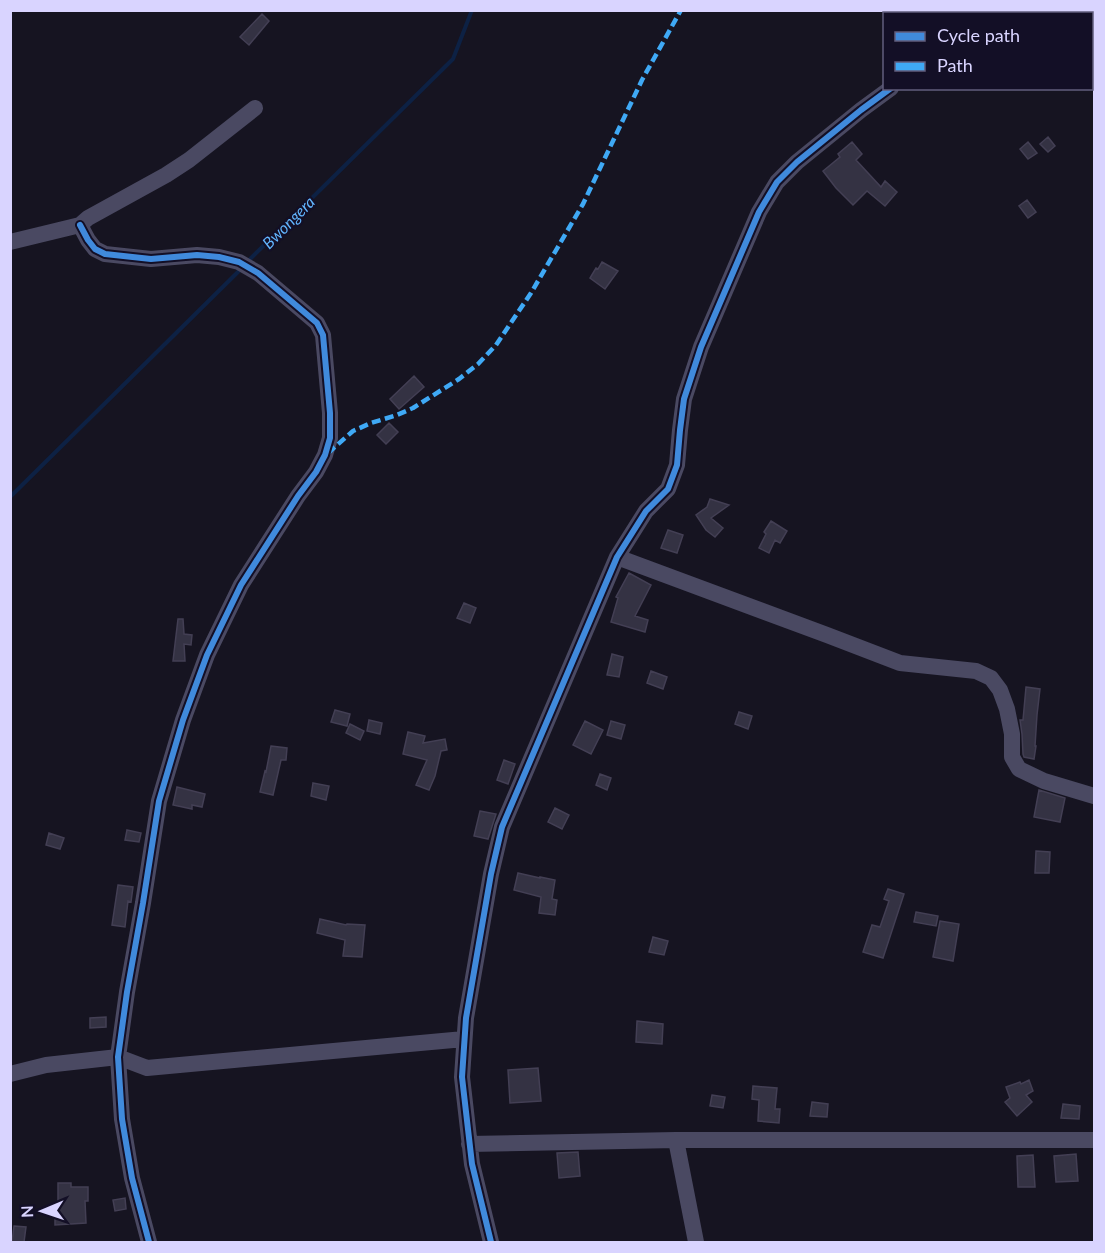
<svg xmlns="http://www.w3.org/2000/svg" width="1105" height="1253" font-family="Lato,sans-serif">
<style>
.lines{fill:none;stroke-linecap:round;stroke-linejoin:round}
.stream{stroke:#0d2144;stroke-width:4}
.building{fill:#343243;stroke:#433f54;stroke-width:1.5}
.minor{stroke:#4a4962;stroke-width:16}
.quiet{stroke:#3fa9f5;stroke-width:4.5;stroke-dasharray:9 4.5;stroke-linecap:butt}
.cycleway-casing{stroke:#130f26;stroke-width:10}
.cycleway{stroke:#408adc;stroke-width:6}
.labels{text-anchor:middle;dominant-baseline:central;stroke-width:4.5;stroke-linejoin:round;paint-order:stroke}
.water-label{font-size:16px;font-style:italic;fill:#62b6ff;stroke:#130f26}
</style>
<rect width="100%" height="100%" fill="#161421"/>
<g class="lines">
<path class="stream" d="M247 262 453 59 472 10
M10 497 242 268"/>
</g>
<path class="building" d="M262 14 269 21 249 45 240 37Z
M1048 137 1055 146 1048 152 1040 144Z
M852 142 862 154 856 160 881 187 885 181 897 192 885 206 867 191 853 205 836 188 823 171 840 157 838 154Z
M1028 142 1037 153 1028 159 1020 149Z
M1027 200 1036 212 1028 218 1019 206Z
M602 262 618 271 605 289 590 278 596 268 598 269Z
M414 376 424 387 399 409 390 399Z
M389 423 398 432 386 444 377 435Z
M710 499 729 505 711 518 723 528 715 537 706 530 696 515 707 507Z
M771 521 787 531 780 543 775 540 769 553 759 548 766 534 764 532Z
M668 530 683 535 677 553 661 548Z
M629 573 651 585 635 616 648 620 645 632 611 622 618 598 616 597Z
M464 603 476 608 470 623 457 618Z
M178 619H183L184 634 192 635 191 645 184 644 185 661H173Z
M612 654 623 657 619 677 607 675Z
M651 671 667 677 663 689 647 683Z
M1026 687 1040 689 1037 715 1035 746H1036L1034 759 1024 757 1023 754 1022 734 1020 720H1023Z
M335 710 350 714 347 726 331 722Z
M739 712 752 716 748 729 735 724Z
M369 720 382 723 380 734 367 731Z
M585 721 603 730 591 754 573 745Z
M611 721 625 725 621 739 607 735Z
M350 724 364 731 360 740 346 733Z
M408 732 425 736 423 743 445 739 447 750 441 751 435 776 429 790 416 785 427 760 403 754Z
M271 746 287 748 286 760H281L273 795 260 792 265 771 266 772Z
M504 760 515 764 508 784 497 780Z
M600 774 611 778 607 790 596 785Z
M313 783 329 786 326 800 311 796Z
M177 787 205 794 202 807 192 805V809L173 805Z
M1039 790 1065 798 1060 822 1034 817Z
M555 808 569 815 562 829 548 822Z
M480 811 496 814 488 839 474 836Z
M127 830 141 833 139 842 125 840Z
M49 833 64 838 60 849 46 845Z
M1036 851 1050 852 1049 873H1035Z
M518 873 540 878V877L555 880 552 899 557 900 555 915 539 913 541 897 514 890Z
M118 885 133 887 131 902 128 901 125 927 112 925Z
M888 889 904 894 883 958 863 952 872 925 880 927 889 901 884 899Z
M916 912 938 916 936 926 914 922Z
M320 919 346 925 347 924 365 925 362 957 343 956 345 940 317 933Z
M940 921 959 924 953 961 933 957Z
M653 937 668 941 664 955 649 952Z
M106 1017V1027L90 1028V1018Z
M637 1021 663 1024 662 1044 636 1042Z
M538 1068 541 1101 510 1103 508 1070Z
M1029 1080 1033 1091 1026 1095 1032 1102 1017 1116 1005 1102 1010 1098 1006 1087 1020 1082 1021 1084Z
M753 1086 777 1088 775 1109H780L779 1123 758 1121 759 1100 752 1099Z
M712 1095 725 1097 723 1108 710 1106Z
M812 1102 828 1104 827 1117 810 1116Z
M1063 1104 1080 1106 1079 1119 1061 1118Z
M578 1152 580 1176 559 1178 557 1153Z
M1076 1154 1078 1181 1056 1182 1054 1156Z
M1033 1155 1035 1187H1018L1017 1156Z
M58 1183H71V1187H88V1201H85L86 1223 55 1225V1211H58Z
M125 1198 126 1209 115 1211 113 1200Z
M14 1226 26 1227 24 1242H12Z"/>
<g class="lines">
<path class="minor" d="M1021 14 1025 10
M80 225 88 240 95 249 105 254 151 259 197 255 219 257 239 262 258 273 317 323 323 335 330 413V438L325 455 316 472 298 496 241 585 207 655 183 720 159 801 143 903 127 992 118 1057 122 1119 132 1178 149 1242
M10 242 80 225 88 218 166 175 189 160 255 108
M617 557 827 635 900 663 976 671 991 678 1000 690 1007 709 1012 734V757L1019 769 1044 781 1094 796
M10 1074 46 1065 118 1057 147 1068 464 1039
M676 1140 696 1242
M469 1144 676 1140H1094
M491 1242 472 1164 462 1077 466 1018 491 874 502 827 617 557 646 511 668 489 677 465 680 430 684 399 701 347 759 212 777 182 797 162 861 110 891 88"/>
<path class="quiet" d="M328 453 353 431 371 423 397 415 413 408 440 391 459 379 478 364 496 345 531 293 583 204 642 80 681 10"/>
<g class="cycleway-casing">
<path id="cycleway" d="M80 225 88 240 95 249 105 254 151 259 197 255 219 257 239 262 258 273 317 323 323 335 330 413V438L325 455 316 472 298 496 241 585 207 655 183 720 159 801 143 903 127 992 118 1057 122 1119 132 1178 149 1242
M491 1242 472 1164 462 1077 466 1018 491 874 502 827 617 557 646 511 668 489 677 465 680 430 684 399 701 347 759 212 777 182 797 162 861 110 891 88"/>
</g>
<use href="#cycleway" class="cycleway"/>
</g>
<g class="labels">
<g class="water-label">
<text transform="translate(288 222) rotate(-45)">Bwongera</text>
</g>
</g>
<rect width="1105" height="1253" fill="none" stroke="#d9d4ff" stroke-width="24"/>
<rect x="883" y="12" width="210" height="78" fill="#130f26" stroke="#625e7d" stroke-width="1.5"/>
<rect x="895" y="32" width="30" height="9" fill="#408adc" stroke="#625e7d" stroke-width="1.5"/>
<text x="937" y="42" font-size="18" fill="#d9d4ff">Cycle path</text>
<rect x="895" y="62" width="30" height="9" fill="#3fa9f5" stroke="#625e7d" stroke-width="1.5"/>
<text x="937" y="72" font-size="18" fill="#d9d4ff">Path</text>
<g transform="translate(42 1211) rotate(268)" stroke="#130f26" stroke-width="4.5" paint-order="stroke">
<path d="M0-4.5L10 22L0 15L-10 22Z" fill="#d9d4ff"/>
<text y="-9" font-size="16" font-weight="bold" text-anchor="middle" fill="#d9d4ff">N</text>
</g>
</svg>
